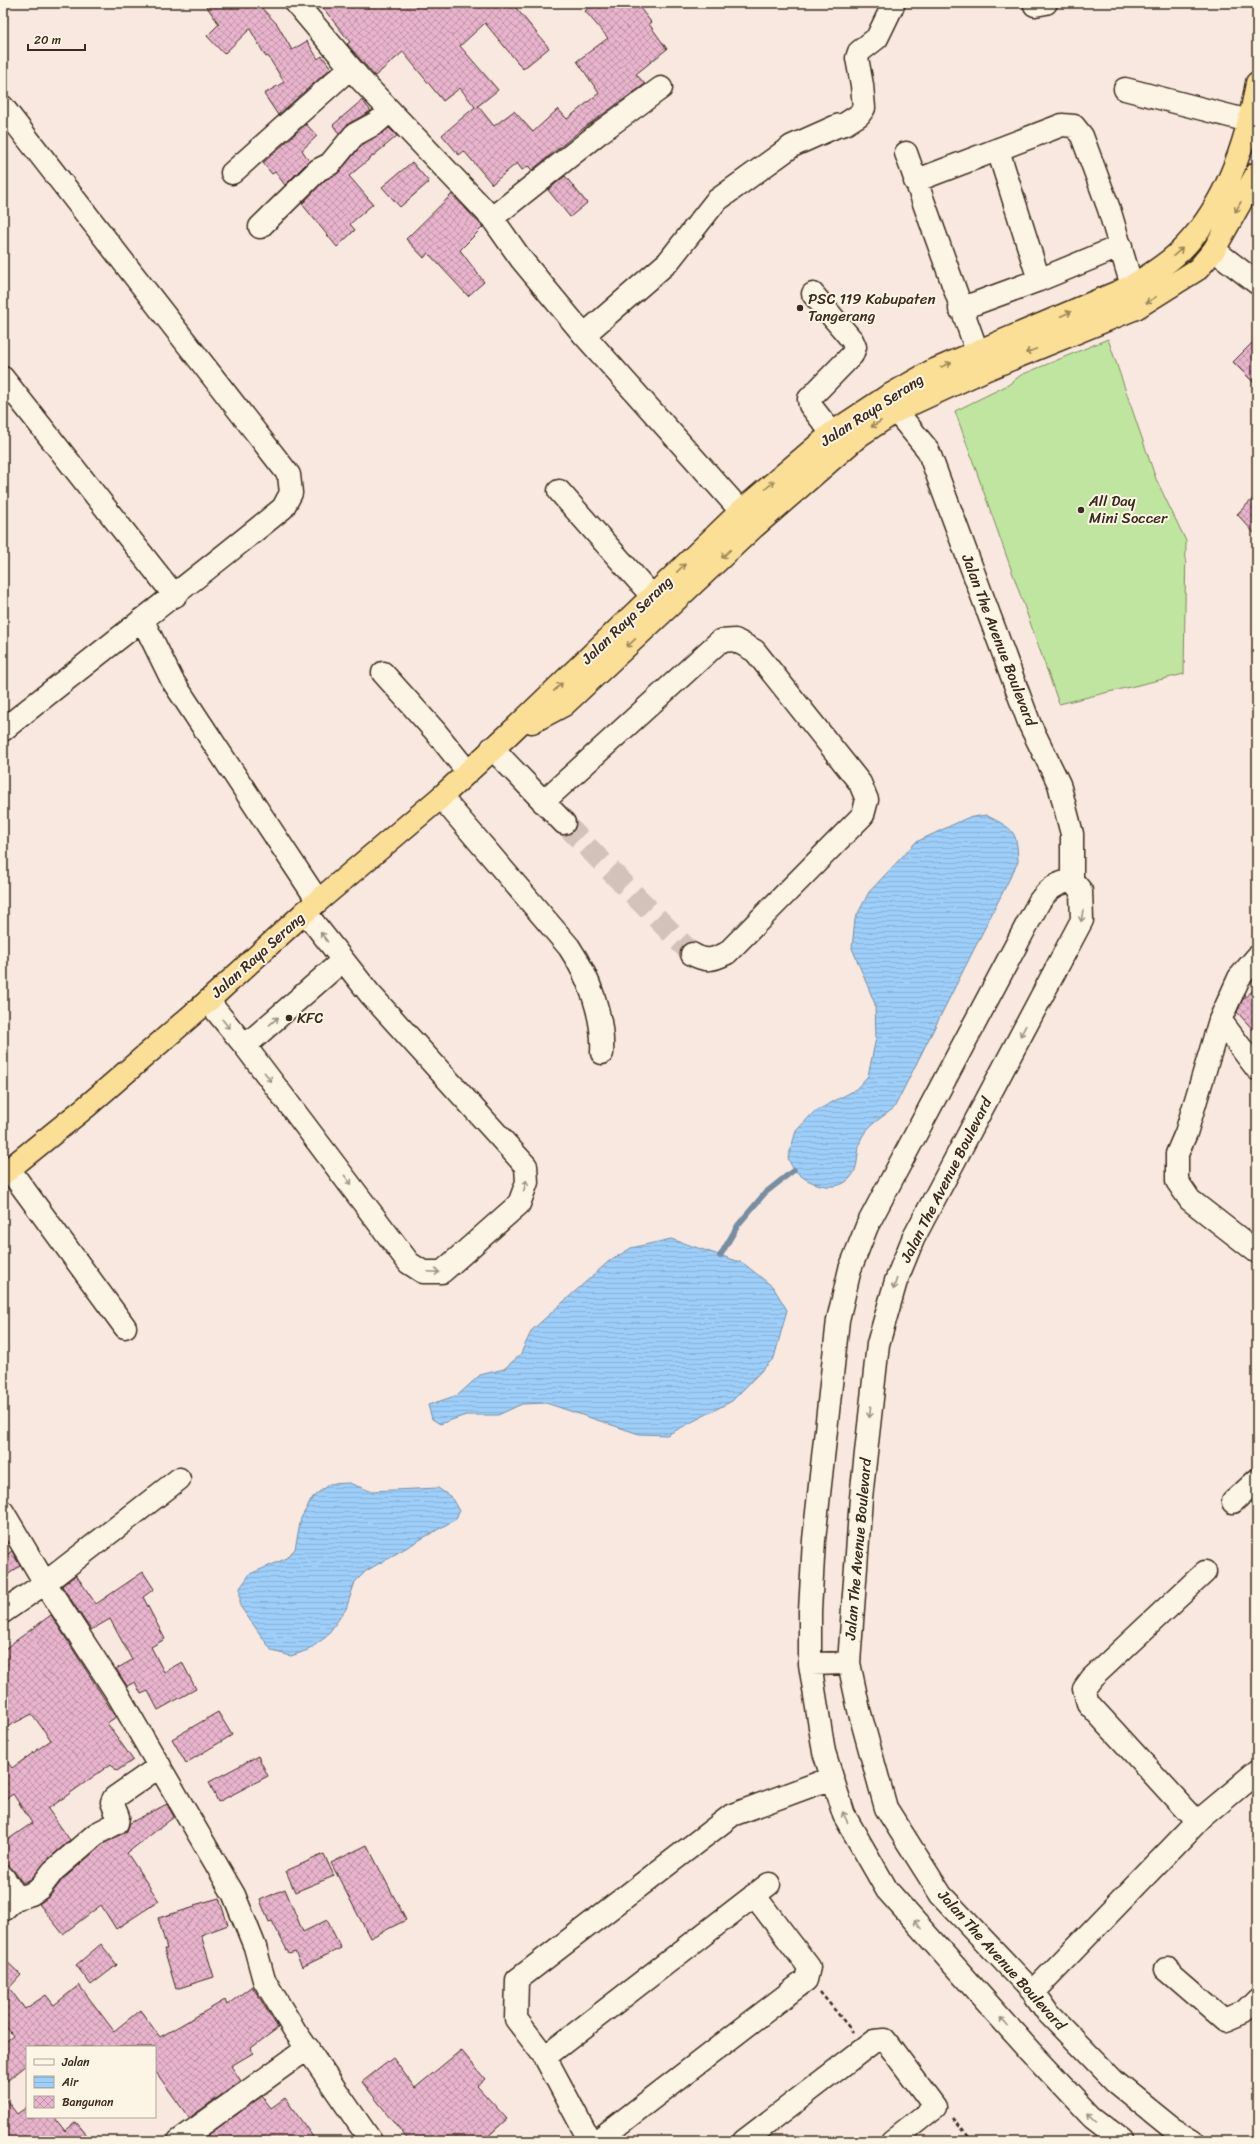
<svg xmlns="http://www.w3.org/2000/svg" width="1260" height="2144" font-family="Sriracha,sans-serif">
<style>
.pitch{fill:#c0e5a0;stroke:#7e885f}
.water{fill:url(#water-rules);stroke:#768da2}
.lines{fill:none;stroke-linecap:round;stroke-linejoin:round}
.stream{stroke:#768da2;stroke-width:5.5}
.building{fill:url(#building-cross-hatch);stroke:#3b2a1e}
.minor-tunnel{stroke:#d2c2b9;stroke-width:22;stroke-dasharray:22 11;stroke-linecap:butt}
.minor-casing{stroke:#3b2a1e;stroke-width:25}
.highway-casing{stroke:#3b2a1e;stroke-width:25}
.path{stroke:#3b2a1e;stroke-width:2.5;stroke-dasharray:4 3;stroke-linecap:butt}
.minor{stroke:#fcf5e5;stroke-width:22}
.highway{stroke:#fbdf96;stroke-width:22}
.oneway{stroke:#9b845a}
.oneway2{stroke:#9c9082}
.poi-dot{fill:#3b2a1e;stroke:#fcf5e5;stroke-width:1.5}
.labels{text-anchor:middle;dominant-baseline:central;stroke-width:4;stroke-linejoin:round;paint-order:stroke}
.poi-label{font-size:15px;fill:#3b2a1e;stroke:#fcf5e5;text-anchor:start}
.street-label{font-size:15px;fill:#3b2a1e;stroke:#fcf5e5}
</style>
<defs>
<pattern id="water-rules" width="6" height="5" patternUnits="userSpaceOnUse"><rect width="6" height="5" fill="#9dcffa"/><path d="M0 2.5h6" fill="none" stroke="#88b2d6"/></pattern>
<pattern id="building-cross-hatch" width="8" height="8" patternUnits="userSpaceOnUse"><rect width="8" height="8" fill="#e9b4cd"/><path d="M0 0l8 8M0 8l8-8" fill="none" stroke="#be93a6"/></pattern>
</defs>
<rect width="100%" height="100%" fill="#f8e8e0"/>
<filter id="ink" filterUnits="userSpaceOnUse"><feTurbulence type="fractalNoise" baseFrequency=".025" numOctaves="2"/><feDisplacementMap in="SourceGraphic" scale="8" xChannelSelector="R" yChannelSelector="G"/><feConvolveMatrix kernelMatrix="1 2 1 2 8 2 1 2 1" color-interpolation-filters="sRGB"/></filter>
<g filter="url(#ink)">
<path class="pitch" d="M1108 339 1156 479 1186 541 1184 674 1059 704 955 411 1008 385 1021 375Z"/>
<path class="water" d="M986 815C1014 830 1017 829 1018 862L894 1108C883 1117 869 1124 862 1137 857 1146 859 1160 855 1170 845 1196 808 1187 794 1169 791 1166 790 1162 788 1158L796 1131 814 1112 855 1090 868 1076 876 1038 875 1004 852 948 855 919 869 892 916 842 967 818Z
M671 1239 743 1263 773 1287 787 1310 774 1358 732 1401 667 1435 639 1434 546 1403 522 1404 498 1415H466L440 1424 432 1419 428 1405 458 1395 480 1375 504 1369 520 1355 532 1330 608 1262 631 1248Z
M349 1483 370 1491 438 1488 451 1497 459 1511 456 1519 366 1571 355 1582 346 1609 326 1637 308 1650 291 1656 272 1651 240 1606V1588L250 1574 285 1559 295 1549 301 1518 313 1497 329 1484Z"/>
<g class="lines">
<path class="stream" d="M720 1256 738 1225 765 1193 794 1170"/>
</g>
<path class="building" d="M204 3H257L277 24 292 50 307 41 318 59 322 56 331 68 278 115 264 94 284 82 268 56 266 57 250 29 224 54 207 36 219 24Z
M319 3H512L549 48 523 69 485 23 460 46 498 90 478 106 494 126 514 111 533 132 558 109 567 119 599 93 577 61 608 38 585 11 595 3H636L651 22 649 24 667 49 636 74 645 84 581 130 532 170 528 166 522 170 517 163 492 184 464 151 459 155 442 135 475 107 460 88 443 101 403 52 375 76 347 44 350 42Z
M362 100 371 111 348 124 339 134 333 125Z
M306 124 317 136 302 150 309 161 285 185 275 172 272 174 263 163Z
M389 128 397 136 349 176 373 204 350 224 355 230 337 247 302 204 325 180 339 172 362 145Z
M412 162 429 182 400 207 382 187Z
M565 176 587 203 570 217 548 190Z
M452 194 483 227 460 250 484 282 468 296 428 253 424 258 406 239Z
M1257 338V386L1233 362Z
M1257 495V536L1237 514Z
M1257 987V1034L1237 1012 1243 999Z
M12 1551 20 1566 3 1578V1557Z
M143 1572 154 1589 143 1597 165 1639 151 1647 164 1672 182 1662 196 1689 158 1710 148 1691 141 1694 135 1682 127 1686 116 1669 132 1660 110 1619 91 1630 62 1586 76 1575 96 1604Z
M51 1615 116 1717 107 1723 133 1760 117 1771 111 1764 48 1809 70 1840 45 1862 31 1879 23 1883 13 1870 3 1864V1843L32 1823 13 1794 3 1801V1756L12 1768 51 1740 32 1714 3 1729V1650Z
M218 1712 232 1735 186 1763 172 1739Z
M258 1756 268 1776 218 1802 209 1782Z
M167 1804 174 1817 127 1853 159 1901 116 1929 101 1905 63 1934 39 1904 50 1896 62 1880 103 1844 127 1831 130 1823Z
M367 1845 406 1920 370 1938 331 1863Z
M324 1854 334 1876 295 1892 286 1871Z
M285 1889 303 1932 327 1920 341 1948 302 1967 295 1952 289 1954 272 1921 269 1922 260 1900Z
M219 1898 228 1925 201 1935 214 1977 176 1989 164 1949H167L158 1918 195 1907 194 1905Z
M101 1944 117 1965 91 1985 76 1965Z
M3 1958 21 1975 9 1988 25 2009 46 1995 54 2005 79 1985 114 2031 140 2010 160 2037 225 2000 227 2005 252 1986 278 2028 251 2048 253 2053 231 2066 241 2081 189 2118 155 2071V2047H27V2065L3 2084V2044L13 2036 3 2022Z
M461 2050 485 2079 477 2086 507 2119 483 2141H409L362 2082 393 2058 415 2088Z
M3 2096 17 2114 27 2107V2117H54L65 2131 76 2122 92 2141H3Z
M262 2096 271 2108 285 2098 316 2141H200Z"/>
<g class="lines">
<path class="minor-tunnel" d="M564 823 692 954"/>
<g class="minor-casing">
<path id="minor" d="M296 3 361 80 492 218 521 259 584 335 741 511
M1035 5 1046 3
M1125 89 1249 121
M3 107 289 475 291 493 283 508C191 583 96 655 3 730
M906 153 977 351
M232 173 350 68
M915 181 1062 125 1074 126 1082 136 1109 209 1132 286
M492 218 599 133 661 88
M260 227 318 170 330 164 354 135 376 123 390 111
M1214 250 1257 283
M1039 280 1121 246
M813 294 852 340 855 347 852 355 809 399 810 405 832 433
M960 309 1039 280 998 150
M584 335 668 262 716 201 792 146 837 126 845 124 859 115 864 108 862 85 857 58 859 52 877 38 894 3
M3 378 175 596
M888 396 896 411 928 450 1030 725 1059 784 1072 834V880L1081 891 1082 920 913 1239 896 1281 878 1344 861 1498 849 1663 859 1710 886 1808 941 1895 1033 1992 1047 2012 1115 2082 1173 2129 1193 2141
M559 491 652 596
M142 619 172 680 318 901
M383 673 435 731 467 771
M492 748 564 823
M441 797 569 947C589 977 604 1016 602 1053
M543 802 720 641 735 640 755 651 860 783 867 800 863 815 727 953C713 960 706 962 692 954
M1072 880C1056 884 1049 888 1039 902L867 1226 850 1269 838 1320 814 1540 810 1611V1664L824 1752 844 1815 887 1890 1030 2051 1092 2117 1123 2141
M1257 957 1239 978 1220 1020 1186 1133 1177 1154V1181L1190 1200 1257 1252
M208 1001 245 1046 409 1263 423 1272H442L519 1204 527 1182 526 1166 370 994 305 912
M1220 1020 1257 1069
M245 1046 342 961
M9 1169 125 1327
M1233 1502 1257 1480
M3 1512 45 1583 118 1695 234 1895 255 1947 264 1980 295 2031 371 2141
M3 1612 45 1583 179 1479
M810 1664 849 1663
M1197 1822 1088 1703 1084 1689 1092 1678 1205 1572
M3 1877 14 1893 15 1899 3 1910
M15 1899 31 1894 40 1888 53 1871 96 1834 117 1823 118 1817 112 1802 114 1798 160 1766
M1166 1969 1225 2020 1244 2012 1257 1999
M1033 1992 1197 1822 1257 1772
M545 2057 769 1884
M179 2141 308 2048
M590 2141 545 2057 516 2019 517 1980 732 1815 832 1778
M597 2141 806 1980 809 1967 754 1895
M744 2141 874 2041 885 2040 935 2107 892 2141"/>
</g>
<g class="highway-casing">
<path id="highway" d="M532 722 564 705 754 527 860 435 896 411 987 369 1136 308 1198 269 1214 250 1257 173
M3 1174 86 1107 208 1001 305 912 441 797 509 734 741 511 832 433 888 396 932 371 1132 286C1151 274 1172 261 1187 244 1228 200 1247 141 1257 83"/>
</g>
<path class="path" d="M820 1992 853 2032
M953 2117 972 2141"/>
<use href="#minor" class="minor"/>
<use href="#highway" class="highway"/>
</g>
<defs><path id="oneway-shaft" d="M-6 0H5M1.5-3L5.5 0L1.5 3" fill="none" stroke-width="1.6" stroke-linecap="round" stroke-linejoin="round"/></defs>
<g class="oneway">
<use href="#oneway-shaft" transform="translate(1238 207) rotate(119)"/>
<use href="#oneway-shaft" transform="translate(1178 252) rotate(-41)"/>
<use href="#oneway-shaft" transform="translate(1151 300) rotate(149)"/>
<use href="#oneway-shaft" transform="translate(1066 314) rotate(-23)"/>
<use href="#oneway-shaft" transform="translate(1031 351) rotate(158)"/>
<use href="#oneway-shaft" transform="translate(946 365) rotate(-23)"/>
<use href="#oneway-shaft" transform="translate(876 424) rotate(147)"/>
<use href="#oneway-shaft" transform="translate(770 485) rotate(-42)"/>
<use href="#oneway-shaft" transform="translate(726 554) rotate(137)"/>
<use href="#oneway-shaft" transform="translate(681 568) rotate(-44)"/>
<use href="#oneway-shaft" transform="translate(631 643) rotate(137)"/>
<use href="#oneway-shaft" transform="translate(558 687) rotate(-44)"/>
</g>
<g class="oneway2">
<use href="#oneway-shaft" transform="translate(1082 916) rotate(99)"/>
<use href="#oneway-shaft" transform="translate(324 937) rotate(-127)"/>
<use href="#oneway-shaft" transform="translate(274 1021) rotate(-41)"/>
<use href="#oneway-shaft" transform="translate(226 1024) rotate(51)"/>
<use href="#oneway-shaft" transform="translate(1023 1031) rotate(118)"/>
<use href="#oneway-shaft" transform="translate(268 1077) rotate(52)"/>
<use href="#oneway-shaft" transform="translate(348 1180) rotate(52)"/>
<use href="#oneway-shaft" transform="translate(525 1186) rotate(-75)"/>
<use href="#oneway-shaft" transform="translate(434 1272) rotate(2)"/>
<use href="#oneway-shaft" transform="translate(895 1284) rotate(107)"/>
<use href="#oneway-shaft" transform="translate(870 1412) rotate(96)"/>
<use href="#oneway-shaft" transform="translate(845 1817) rotate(-116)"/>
<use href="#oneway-shaft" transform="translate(918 1924) rotate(-131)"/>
<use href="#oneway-shaft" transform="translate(1004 2022) rotate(-131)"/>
<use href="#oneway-shaft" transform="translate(1092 2117) rotate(-138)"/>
</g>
</g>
<g class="poi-dot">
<circle cx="800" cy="308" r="4"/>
<circle cx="1081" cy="510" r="4"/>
<circle cx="289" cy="1018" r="4"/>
</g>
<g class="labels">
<g class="poi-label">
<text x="808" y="299">PSC 119 Kabupaten<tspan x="808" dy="17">Tangerang</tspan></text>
<text x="1089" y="501">All Day<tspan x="1089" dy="17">Mini Soccer</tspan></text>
<text x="297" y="1018">KFC</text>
</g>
<g class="street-label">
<text transform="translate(872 410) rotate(-33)">Jalan Raya Serang</text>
<text transform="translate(627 620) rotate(-44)">Jalan Raya Serang</text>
<text transform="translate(999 640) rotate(69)">Jalan The Avenue Boulevard</text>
<text transform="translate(258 955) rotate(-42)">Jalan Raya Serang</text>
<text transform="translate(946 1180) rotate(-63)">Jalan The Avenue Boulevard</text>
<text transform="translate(858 1549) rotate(-85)">Jalan The Avenue Boulevard</text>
<text transform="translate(1002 1960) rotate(48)">Jalan The Avenue Boulevard</text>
</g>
</g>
<rect width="1260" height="2144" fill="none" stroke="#fcf5e5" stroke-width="16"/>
<rect x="8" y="8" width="1244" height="2128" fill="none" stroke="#3b2a1e" stroke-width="1.5" filter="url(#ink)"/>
<rect x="26" y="2046" width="130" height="72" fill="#fcf5e5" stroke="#afa495"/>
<rect x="34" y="2059" width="20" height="6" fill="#fcf5e5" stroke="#afa495"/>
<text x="62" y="2066" font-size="12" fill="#3b2a1e">Jalan</text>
<rect x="34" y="2076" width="20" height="12" fill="url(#water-rules)" stroke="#afa495"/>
<text x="62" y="2086" font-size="12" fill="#3b2a1e">Air</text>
<rect x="34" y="2096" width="20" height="12" fill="url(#building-cross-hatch)" stroke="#afa495"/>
<text x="62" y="2106" font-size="12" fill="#3b2a1e">Bangunan</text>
<path d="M28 44v6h57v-6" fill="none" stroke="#3b2a1e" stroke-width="2"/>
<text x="34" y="44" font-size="12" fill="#3b2a1e" stroke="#fcf5e5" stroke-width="3" paint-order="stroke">20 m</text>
</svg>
